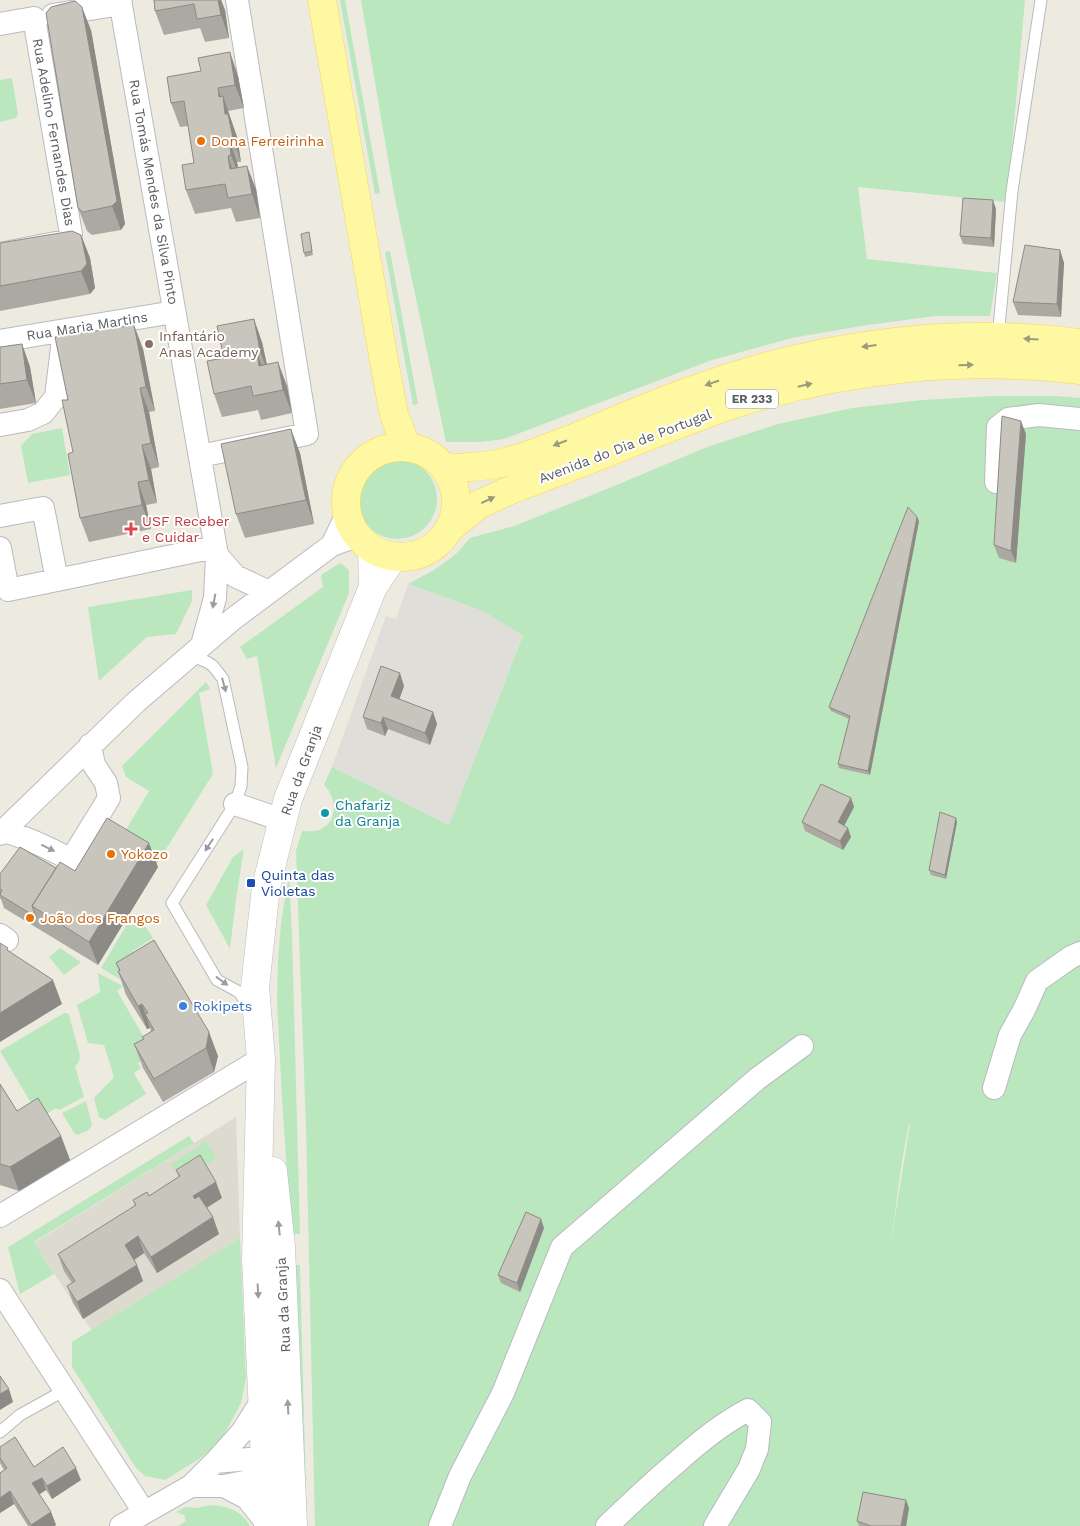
<svg xmlns="http://www.w3.org/2000/svg" width="1080" height="1526" font-family="'Work Sans',sans-serif">
<style>
.industrial{fill:#e0ded8}
.education{fill:#dddbcf}
.green{fill:#bbe7be;fill-rule:evenodd}
.lines{fill:none;stroke-linecap:round;stroke-linejoin:round}
.lane-casing{stroke:#b8bac0;stroke-width:13}
.street-casing{stroke:#b8bac0;stroke-width:24}
.secondary-casing{stroke:#b9bcc3;stroke-width:29}
.primary-casing{stroke:#f9d74d;stroke-width:29}
.lane{stroke:#fff;stroke-width:11}
.street{stroke:#fff;stroke-width:22}
.secondary{stroke:#fff;stroke-width:28}
.primary{stroke:#fff8a3;stroke-width:28}
.wall{fill:#aca9a3}
.shaded-wall{fill:#8c8a84}
.building{fill:#c8c5bd;stroke:#8c8a84}
.oneway{fill:#9b9a7c}
.oneway2{fill:#9b9da1}
.food-dot{fill:#e8710a;stroke:#fff;stroke-width:2}
.education-dot{fill:#8d6e63;stroke:#fff;stroke-width:2}
.health-dot{fill:#e0444e;stroke:#fff;stroke-width:2}
.culture-dot{fill:#0f9aa8;stroke:#fff;stroke-width:2}
.transit-dot{fill:#1a4fb4;stroke:#fff;stroke-width:2}
.shop-dot{fill:#3f7fe0;stroke:#fff;stroke-width:2}
.labels{text-anchor:middle;dominant-baseline:central;stroke-width:4;stroke-linejoin:round;paint-order:stroke}
.shield{fill:#fff;stroke:#8b8d91;stroke-width:1}
.shield-label{font-size:12px;font-weight:bold;fill:#595c62}
.street-label{font-size:14px;fill:#595c62;stroke:#fff}
.food-label{font-size:14px;fill:#c56008;stroke:#fff;text-anchor:start}
.education-label{font-size:14px;fill:#785e54;stroke:#fff;text-anchor:start}
.health-label{font-size:14px;fill:#be3a42;stroke:#fff;text-anchor:start}
.culture-label{font-size:14px;fill:#0d838f;stroke:#fff;text-anchor:start}
.transit-label{font-size:14px;fill:#164399;stroke:#fff;text-anchor:start}
.shop-label{font-size:14px;fill:#366cbe;stroke:#fff;text-anchor:start}
</style>
<rect width="100%" height="100%" fill="#edebe0"/>
<path class="industrial" d="M408 584 483 611 523 634 449 825 332 767 386 616 396 619Z"/>
<path class="education" d="M236 1117 240 1238 92 1331 34 1243Z"/>
<path class="green" d="M340 0H345L380 193 375 194Z
M361 0H1025L1007 202 858 187 867 259 997 273 990 316H935L861 326 792 338 712 360 504 439 481 442H446L394 194Z
M12 78 18 114 16 118 0 122V80Z
M390 251 418 404 413 405 385 252Z
M992 396H1056L1080 398V1526H315L306 1127 296 851 302 831C308 831 314 832 319 830 339 822 337 798 324 785L332 767 449 825 523 635 483 611 408 584 434 570 456 554 470 538 514 526 612 487 707 447 778 424 852 408 922 400ZM909 1124H910L891 1242 902 1161Z
M62 428 70 475 28 483 21 446 32 434Z
M357 499a40 40 0 1 1 80 0a40 40 0 1 1-80 0Z
M340 563 349 570V593L276 768 257 656 247 659 240 647 323 587 321 575Z
M192 590V601L176 634 147 637 99 681 88 607Z
M206 682 210 689 199 693 213 774 156 865 118 843 149 791 126 777 122 766Z
M244 849 236 899 230 949 206 905 233 857Z
M289 874 292 934 300 1234H291L282 1098 277 1001 278 960 281 923Z
M141 920 153 938 133 951 140 963 126 983 101 968 129 921Z
M60 948 81 962 64 975 49 957Z
M98 973 123 986 117 991 153 1053 138 1063 141 1068 134 1073 146 1094 105 1120 99 1117 94 1098 114 1077 104 1045 88 1043 77 1005 100 992Z
M64 1013H67L69 1015 80 1055 79 1062 75 1066 84 1097 59 1110 56 1108 40 1118 0 1051Z
M86 1101 92 1125 89 1130 78 1135 74 1133 62 1113Z
M189 1136 194 1143 34 1242 54 1274 20 1294 8 1247Z
M206 1141 217 1158 181 1181 171 1164Z
M240 1238 246 1378 241 1403 223 1437 214 1447 199 1459 165 1480 145 1476 136 1468 72 1367V1342Z
M294 1265H300L306 1490H303Z
M211 1505C227 1506 241 1510 250 1526H178L186 1521 184 1515 176 1512 185 1507 196 1508Z"/>
<g class="lines">
<g class="lane-casing">
<path id="lane" d="M998 337 1012 191 1041 0
M190 655 207 662 213 666 223 679 242 767 241 786 235 804 172 903 217 980 239 992 251 1009
M0 1432 20 1415 65 1390"/>
</g>
<g class="street-casing">
<path id="street" d="M120 0 217 555 235 576 269 592
M53 15 121 4
M0 24 34 18 71 234 66 241 0 254
M0 341 174 312
M0 425 28 420 43 413 56 397 64 331
M200 456 307 434 237 0
M996 482 998 427 1008 419 1039 415 1080 419
M0 516 43 508 57 580 8 590 0 548
M332 545 347 514
M57 580 215 547
M202 645 215 598 217 555
M235 804 282 820
M2 831C27 837 49 848 71 860L109 798 106 783 94 765 90 745
M0 834 136 702 233 619 332 545 357 536
M0 935 7 940
M994 1088 1010 1035 1024 1010 1037 981 1071 957 1080 953
M0 1216 261 1059
M0 1290 144 1512
M215 1462 242 1432 263 1399
M191 1486H224L254 1480 267 1469 273 1460
M224 1486 247 1498 268 1525
M121 1526 191 1486 215 1462 249 1459 267 1469 274 1480
M440 1526 460 1476 503 1393 562 1247 757 1079 802 1046
M607 1526C630 1504 652 1483 676 1463 698 1443 721 1424 748 1410L760 1422 757 1449 749 1469 715 1526"/>
</g>
<g class="secondary-casing">
<path id="secondary" d="M372 549 373 587
M273 1171 281 1247 293 1526
M268 1526 256 1258 261 1059 255 987 266 887 288 799 373 587 393 557"/>
</g>
<g class="primary-casing">
<path id="primary" d="M322 0 384 361 394 415 407 447
M346 502a55 55 0 1 1 110 0a55 55 0 1 1-110 0Z
M445 469C463 467 484 467 501 463 524 458 545 449 566 441 609 424 652 404 696 389 817 345 952 326 1080 343
M449 529 478 505 508 491C549 475 590 460 631 443 667 429 703 414 740 402 848 368 967 356 1080 370"/>
</g>
<use href="#lane" class="lane"/>
<use href="#street" class="street"/>
<use href="#secondary" class="secondary"/>
<use href="#primary" class="primary"/>
</g>
<path class="wall" d="M154 0H221L225 10 229 38 205 42 200 28 164 35 155 11Z
M91 30 125 224 121 230 92 235 87 231 78 208Z
M238 76 244 108 228 111 237 137 239 149 241 162H237L238 167 256 189 260 218 236 222 231 208 195 214 186 190 194 163 188 126 180 127 171 103Z
M996 209 994 247 963 244 960 236Z
M81 235 90 258 95 288 90 294 0 311V243Z
M310 237 313 255 305 257 304 253Z
M1060 250 1064 263 1061 317 1018 315 1013 302Z
M262 342 267 365 287 386 292 413 261 420 258 410 222 417 214 394 224 358Z
M22 344 30 367 36 403 0 409V347Z
M143 349 155 411 149 412 159 467 151 469 157 503 146 505 151 529 89 542 80 518 68 400Z
M1026 434 1016 563 999 558 994 545Z
M300 453 314 524 245 538 236 514Z
M919 521 870 775 839 768 838 764 849 719 831 711 829 707Z
M404 686 399 699 433 712 437 724 430 745 388 729 385 736 367 729 363 717Z
M851 798 854 807 844 825 851 837 843 850 805 831 802 822Z
M957 822 946 879 931 875 929 870Z
M158 867 98 965 4 908 1 899H0V874L56 868 75 871Z
M116 963 218 1056 214 1072 163 1102 143 1068 134 1044 143 1039 151 1031 150 1028 147 1029 126 995 118 971H119Z
M0 1084 17 1111 61 1136 70 1160 19 1191 0 1185Z
M176 1170 222 1198 207 1208 219 1234 157 1273 144 1253 134 1260 137 1265 143 1281 83 1319 73 1303 67 1286 72 1283 64 1271 58 1254 135 1206 133 1200 149 1196 179 1177Z
M544 1228 520 1292 501 1283 498 1275Z
M0 1447 34 1467 81 1480 52 1499 46 1490 39 1494 51 1512 56 1525 54 1526H28L14 1504 0 1513V1473L4 1470 0 1463Z
M909 1508 906 1526H859L857 1521Z"/>
<path class="shaded-wall" d="M218 0H221L225 10 229 38 221 15Z
M82 7 91 30 125 224 121 230 112 206Z
M230 52 238 76 244 108 235 85Z
M218 88 224 106 223 96 237 137 241 162 219 97Z
M229 139 237 162 240 179 231 155Z
M228 156 236 180 230 169Z
M247 166 256 189 260 218 252 194Z
M993 200 996 209 994 247 991 238Z
M81 235 90 258 95 288 90 294 81 271Z
M1060 250 1064 263 1061 317 1057 304Z
M254 319 262 342 269 375 260 351Z
M134 325 143 349 155 411 146 387Z
M22 344 30 367 36 403 27 380Z
M257 352 265 375 259 366Z
M278 362 287 386 292 413 283 390Z
M140 388 149 412 159 467 151 443Z
M1021 421 1026 434 1016 563 1011 551Z
M291 429 300 453 314 524 306 500Z
M142 445 151 469 157 503 149 480Z
M138 482 146 505 151 529 142 505Z
M917 517 919 521 870 775 868 771Z
M400 673 404 686 396 709 391 696Z
M433 712 437 724 430 745 425 733Z
M383 717 388 729 385 736 381 723Z
M851 798 854 807 842 830 838 822Z
M956 818 957 822 946 879 945 875Z
M848 828 851 837 843 850 840 841Z
M149 843 158 867 98 965 89 942Z
M53 980 62 1004 0 1042V1013Z
M142 1004 150 1028 147 1029 138 1006Z
M209 1032 218 1056 214 1072 206 1048Z
M61 1136 70 1160 19 1191 10 1167Z
M216 1182 222 1198 199 1212 193 1196Z
M213 1217 219 1234 157 1273 151 1257Z
M541 1219 544 1228 520 1292 517 1283Z
M138 1236 144 1253 131 1262 125 1245Z
M137 1265 143 1281 83 1319 77 1302Z
M9 1389 13 1402 0 1410V1394Z
M76 1468 81 1480 52 1499 47 1486Z
M42 1478 46 1490 37 1496 32 1483Z
M10 1491 14 1504 0 1513V1498Z
M906 1500 909 1508 906 1526H901Z
M51 1512 56 1525 54 1526H32L31 1525Z"/>
<path class="building" d="M154 0H218L221 15 197 19 194 4 155 11Z
M75 1 82 7 117 201 112 206 83 212 78 208 46 13 51 7Z
M230 52 235 85 218 88 219 97 223 96 225 114H228L233 138 229 139 231 155 228 156 230 169 247 166 252 194 228 198 225 184 186 190 182 165 194 163 184 101 171 103 167 77 201 71 198 58Z
M963 198 993 200 991 238 960 236Z
M72 231 81 235 87 264 81 271 0 286V243Z
M309 232 312 251 304 253 301 234Z
M1025 245 1060 250 1057 304 1013 302Z
M254 319 260 351 257 352 259 366 278 362 283 390 253 396 251 386 214 394 207 361 224 358 217 326Z
M134 325 146 387 140 388 151 443 142 445 149 480 138 482 142 505 80 518 68 454 73 452 62 400H68L55 337Z
M22 344 27 380 0 384V347Z
M1002 416 1021 421 1011 551 994 545Z
M291 429 306 500 236 514 221 444Z
M908 507 917 517 868 771 838 764 850 716 829 707Z
M381 666 400 673 391 696 433 712 425 733 383 717 381 723 363 717Z
M821 784 851 798 838 822 848 828 840 841 802 822Z
M940 812 956 818 945 875 929 870Z
M107 818 149 843 89 942 32 906 60 862 75 871Z
M20 847 56 868 32 906 36 917 0 895 2 890 0 889V874Z
M154 940 209 1032 206 1048 154 1079 134 1044 144 1039 142 1037 154 1030 145 1014 148 1013 142 1004 138 1006 118 971 120 970 116 963Z
M0 943 8 948 7 950 53 980 0 1013Z
M0 1084 17 1111 38 1098 61 1136 10 1167 0 1164Z
M200 1155 216 1182 193 1196 195 1199 199 1196 213 1217 151 1257 138 1236 125 1245 137 1265 77 1302 67 1286 75 1281 58 1254 136 1205 133 1200 147 1192 149 1196 180 1176 176 1170Z
M526 1212 541 1219 517 1283 498 1275Z
M0 1376 9 1389 0 1394Z
M15 1437 34 1467 63 1447 76 1468 47 1486 42 1478 32 1483 51 1512 31 1525 10 1491 0 1498V1473L7 1468 0 1458V1447Z
M863 1492 906 1500 901 1526H871L857 1521Z"/>
<defs><path id="oneway-solid" d="M-6-.8H1V-3.2L6.5 0L1 3.2V.8H-6Z" transform="scale(1.25)"/></defs>
<g class="oneway">
<use href="#oneway-solid" transform="translate(1031 339) rotate(-177)"/>
<use href="#oneway-solid" transform="translate(869 346) rotate(173)"/>
<use href="#oneway-solid" transform="translate(966 365) rotate(-2)"/>
<use href="#oneway-solid" transform="translate(712 383) rotate(161)"/>
<use href="#oneway-solid" transform="translate(805 385) rotate(-13)"/>
<use href="#oneway-solid" transform="translate(560 443) rotate(159)"/>
<use href="#oneway-solid" transform="translate(488 500) rotate(-25)"/>
</g>
<g class="oneway2">
<use href="#oneway-solid" transform="translate(214 601) rotate(101)"/>
<use href="#oneway-solid" transform="translate(224 685) rotate(75)"/>
<use href="#oneway-solid" transform="translate(209 845) rotate(123)"/>
<use href="#oneway-solid" transform="translate(48 848) rotate(26)"/>
<use href="#oneway-solid" transform="translate(222 981) rotate(36)"/>
<use href="#oneway-solid" transform="translate(279 1228) rotate(-96)"/>
<use href="#oneway-solid" transform="translate(258 1291) rotate(87)"/>
<use href="#oneway-solid" transform="translate(288 1407) rotate(-93)"/>
</g>
<g class="food-dot">
<circle cx="201" cy="141" r="5"/>
<circle cx="111" cy="854" r="5"/>
<circle cx="30" cy="918" r="5"/>
</g>
<circle class="education-dot" cx="149" cy="344" r="5"/>
<path class="health-dot" d="M128.5 521.5h5v5h5v5h-5v5h-5v-5h-5v-5h5z"/>
<circle class="culture-dot" cx="325" cy="813" r="5"/>
<rect class="transit-dot" x="246" y="878" width="10" height="10" rx="2.5"/>
<circle class="shop-dot" cx="183" cy="1006" r="5"/>
<g class="labels">
<rect class="shield" x="726" y="389.5" width="52" height="19" rx="4"/>
<g class="shield-label">
<text x="752" y="399">ER 233</text>
</g>
<g class="street-label">
<text transform="translate(54 132) rotate(80)">Rua Adelino Fernandes Dias</text>
<text transform="translate(154 192) rotate(80)">Rua Tomás Mendes da Silva Pinto</text>
<text transform="translate(87 326) rotate(-9)">Rua Maria Martins</text>
<text transform="translate(625 446) rotate(-21)">Avenida do Dia de Portugal</text>
<text transform="translate(301 770) rotate(-70)">Rua da Granja</text>
<text transform="translate(283 1305) rotate(-93)">Rua da Granja</text>
</g>
<g class="food-label">
<text x="211" y="141">Dona Ferreirinha</text>
<text x="121" y="854">Yokozo</text>
<text x="40" y="918">João dos Frangos</text>
</g>
<g class="education-label">
<text x="159" y="336">Infantário<tspan x="159" dy="16">Anas Academy</tspan></text>
</g>
<g class="health-label">
<text x="142" y="521">USF Receber<tspan x="142" dy="16">e Cuidar</tspan></text>
</g>
<g class="culture-label">
<text x="335" y="805">Chafariz<tspan x="335" dy="16">da Granja</tspan></text>
</g>
<g class="transit-label">
<text x="261" y="875">Quinta das<tspan x="261" dy="16">Violetas</tspan></text>
</g>
<g class="shop-label">
<text x="193" y="1006">Rokipets</text>
</g>
</g>
</svg>
